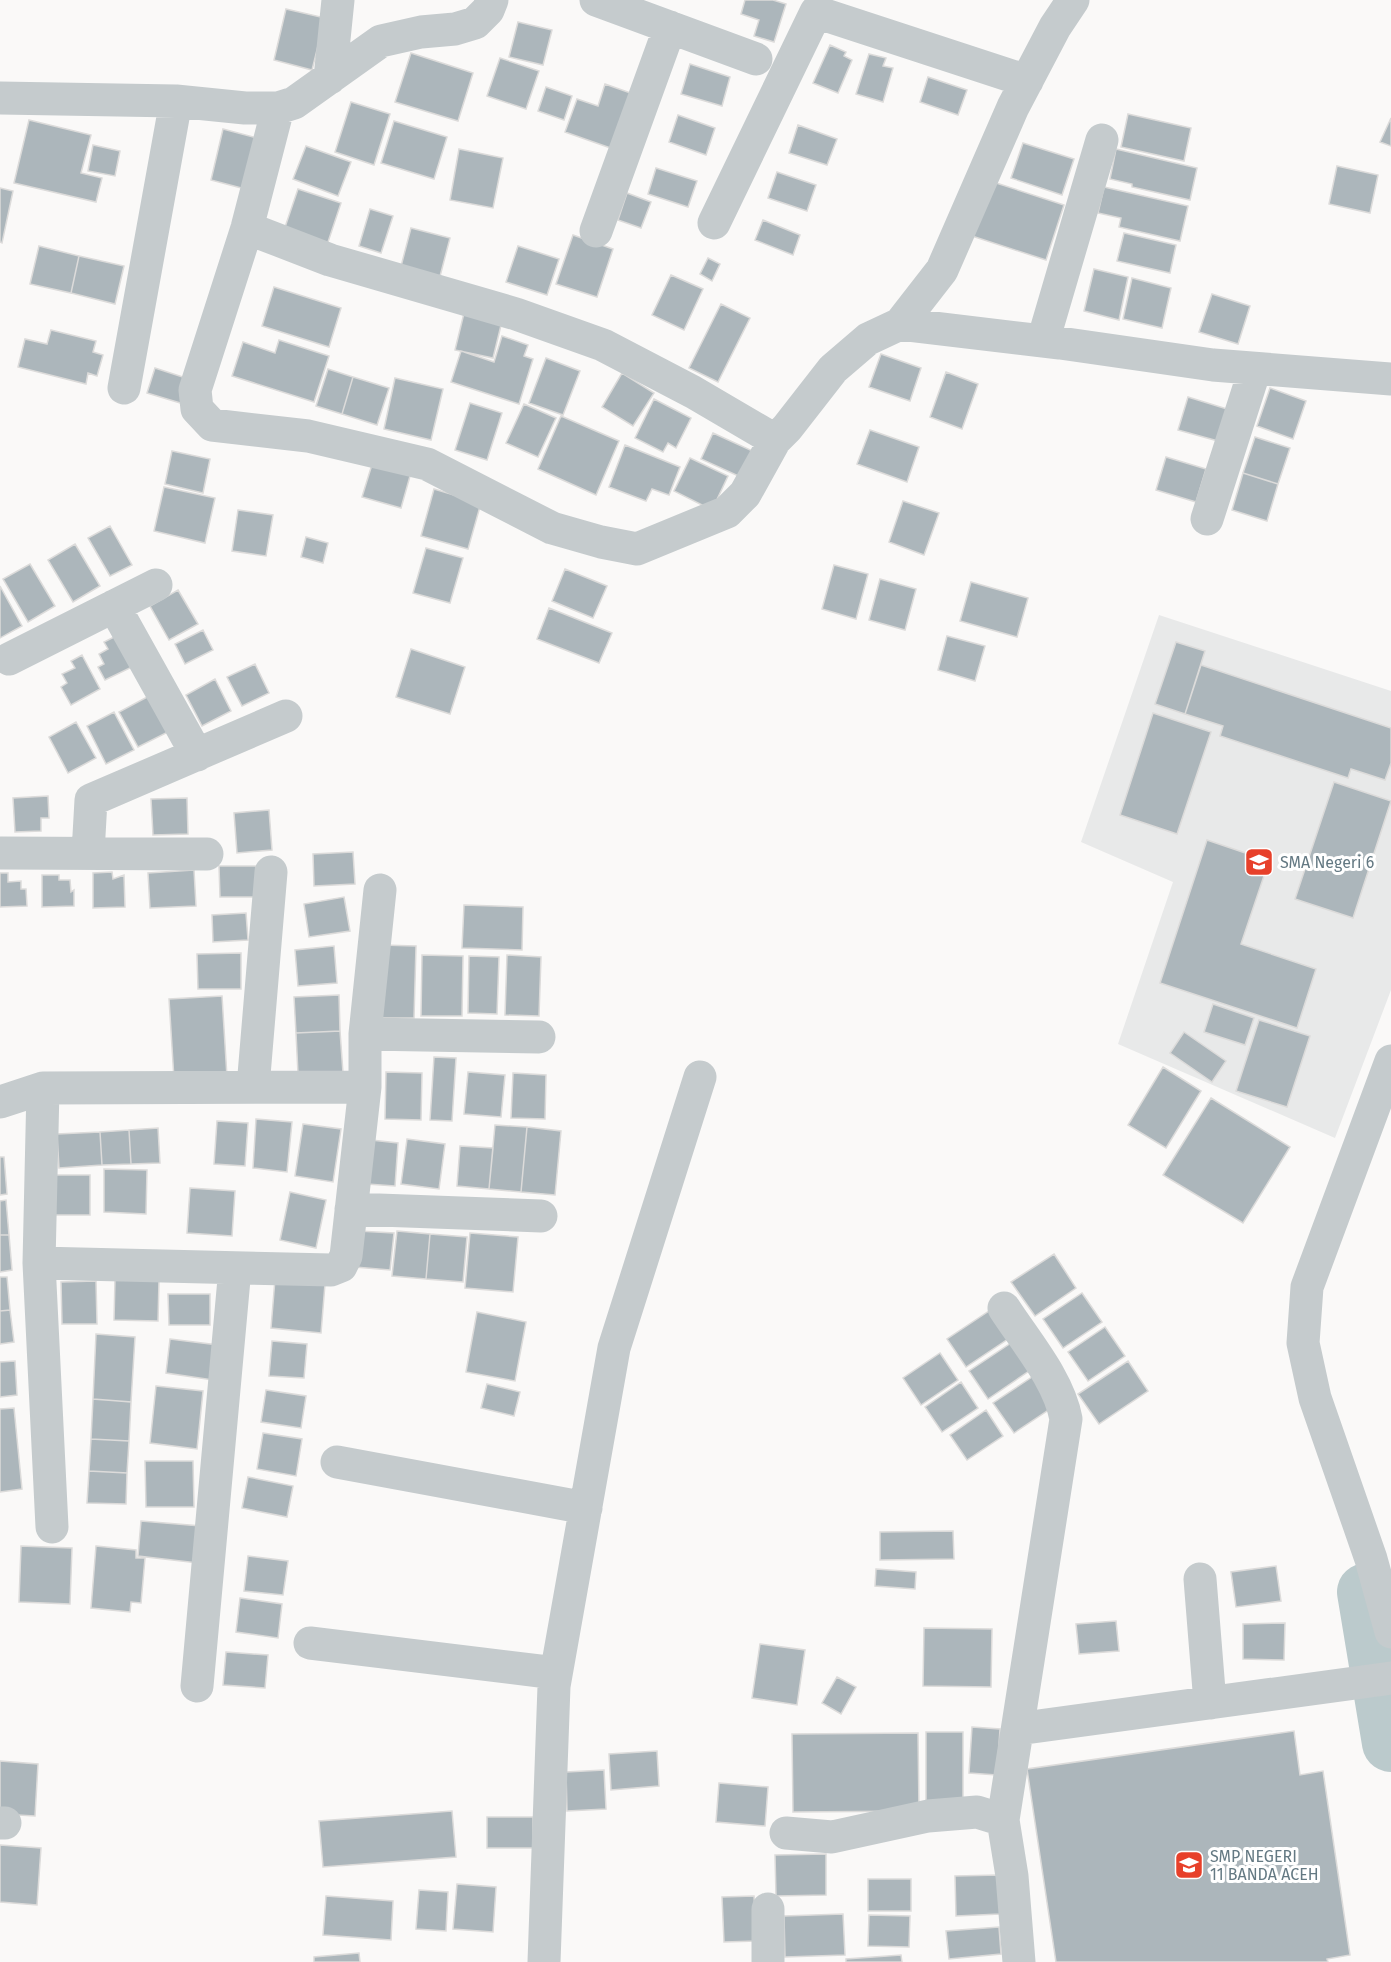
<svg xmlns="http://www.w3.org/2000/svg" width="1391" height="1962" font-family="'Fira Sans',sans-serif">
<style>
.built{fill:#e8e9e9}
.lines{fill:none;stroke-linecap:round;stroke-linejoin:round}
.river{stroke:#bbcacc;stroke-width:58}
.building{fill:#acb6bb;stroke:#dcdbda;stroke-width:1.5}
.minor{stroke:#c5cbcd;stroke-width:33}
.labels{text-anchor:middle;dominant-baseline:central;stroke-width:6;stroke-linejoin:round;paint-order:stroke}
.poi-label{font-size:16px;fill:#647983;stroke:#fff;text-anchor:start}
</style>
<rect width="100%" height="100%" fill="#faf9f8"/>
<path class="built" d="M1159 615 1391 691V990L1335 1138 1118 1044 1173 882 1081 842Z"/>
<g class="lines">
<path class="river" d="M1366 1592 1391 1743"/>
</g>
<path class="building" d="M745 0H773L786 4 774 42 754 36 759 20 741 14Z
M286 9 325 18 312 70 274 60Z
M518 22 552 30 543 65 509 57Z
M830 45 846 52 844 56 852 60 838 93 813 83Z
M411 53 473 73 458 121 395 102Z
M869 54 886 58 883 66 893 68 883 102 856 94Z
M500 58 539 71 526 109 487 96Z
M690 64 730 77 722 106 681 94Z
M928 77 967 90 958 115 920 102Z
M605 84 639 96 619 151 565 132 577 99 598 106Z
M546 87 572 96 564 120 538 111Z
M351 102 390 114 374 165 335 152Z
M1128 114 1191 128 1184 161 1121 147Z
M678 115 715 128 706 155 669 142Z
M1391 118V146L1380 142Z
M29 120 91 135 81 173 102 178 96 202 14 183Z
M394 121 447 137 434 179 381 163Z
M798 125 837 139 827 165 789 153Z
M223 129 261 139 249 190 211 180Z
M1023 143 1074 159 1062 195 1011 178Z
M93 145 120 151 115 176 88 171Z
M306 146 351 162 338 196 293 179Z
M459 149 503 158 493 208 450 200Z
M1116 149 1197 168 1190 200 1132 187V184L1110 179Z
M1337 166 1378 175 1370 213 1329 204Z
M656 168 697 181 688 207 648 194Z
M777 172 816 185 807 211 768 198Z
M990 181 1064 205 1046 260 972 236Z
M1104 187 1188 206 1180 241 1119 227 1121 218 1098 213Z
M0 188 13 191 2 243 0 242Z
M298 189 341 203 325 251 282 236Z
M627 193 651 202 641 228 618 220Z
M370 209 393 216 381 253 359 246Z
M763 220 800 235 793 255 755 240Z
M411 228 450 238 438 284 399 274Z
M1124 233 1176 245 1170 273 1117 261Z
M573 235 613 249 597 297 556 284Z
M39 246 79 256 71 293 30 284Z
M518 246 559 259 547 295 506 282Z
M79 256 124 266 115 304 71 293Z
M708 258 720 264 712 281 700 274Z
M1094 269 1128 277 1119 320 1084 311Z
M671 275 703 289 684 330 652 315Z
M1132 278 1171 288 1162 328 1123 319Z
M274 287 341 308 329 347 262 326Z
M1212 294 1250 306 1238 344 1199 332Z
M721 304 750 318 718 382 689 368Z
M466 305 504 313 493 358 455 350Z
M51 330 96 341 93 352 103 355 97 376 88 373 86 384 18 367 25 339 47 344Z
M502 336 528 345 524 356 533 359 519 404 451 382 461 351 494 362Z
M279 340 329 356 314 402 232 376 243 342 275 353Z
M881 354 921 368 910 401 869 387Z
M546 358 580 371 563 415 529 403Z
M155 368 195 381 187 405 147 393Z
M328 369 353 377 342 414 316 406Z
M946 372 978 384 962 429 930 417Z
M622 373 654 393 633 426 602 407Z
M353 377 389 388 377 425 342 414Z
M395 378 443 389 431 440 384 429Z
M1270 388 1306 401 1293 439 1257 426Z
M1188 397 1227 409 1218 441 1178 430Z
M654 399 691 418 676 448 668 443 663 452 635 438Z
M470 403 502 413 487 460 455 450Z
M524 404 556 418 538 457 506 443Z
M561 416 619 441 596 495 538 469Z
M870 430 919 447 907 482 857 464Z
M713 433 757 453 745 479 701 459Z
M1255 437 1290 448 1278 484 1243 473Z
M625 445 680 467 669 495 652 489 646 501 609 487Z
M172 451 210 459 203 493 165 484Z
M1166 457 1206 469 1196 502 1156 490Z
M374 458 412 469 401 508 362 497Z
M690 458 728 476 712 510 674 491Z
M1243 473 1278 484 1267 521 1232 510Z
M164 487 215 498 205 543 154 531Z
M434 489 481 503 468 549 421 536Z
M903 501 939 513 924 555 889 542Z
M238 510 273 515 266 556 232 551Z
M110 526 132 565 110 576 88 538Z
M306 537 328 543 323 563 301 557Z
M75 544 100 586 73 602 48 560Z
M426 548 463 558 450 603 413 593Z
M30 564 55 606 28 622 3 579Z
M834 565 868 574 856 619 822 609Z
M565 569 607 586 593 618 552 601Z
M880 579 916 589 905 630 869 620Z
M971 582 1028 598 1017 637 960 621Z
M0 586 22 626 0 638Z
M178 590 198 624 169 640 150 606Z
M549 608 612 633 599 663 537 639Z
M203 630 213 650 185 664 175 644Z
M116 636 132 667 105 680 98 667 104 664 99 654 108 649 104 642Z
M947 636 985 646 975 681 938 670Z
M1176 642 1205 651 1185 714 1155 704Z
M411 649 465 667 450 714 396 697Z
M82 655 100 689 71 705 61 687 67 683 62 674 75 668 71 661Z
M255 664 269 693 242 706 227 677Z
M1201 665 1391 728V763L1385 780 1351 769 1348 778 1220 736 1223 726 1185 714Z
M215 679 231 711 202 726 186 695Z
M149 696 168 732 138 747 119 712Z
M114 712 134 750 106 764 87 726Z
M1153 713 1211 732 1177 834 1120 815Z
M76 722 96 758 68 773 49 737Z
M1334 782 1391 801 1353 918 1295 899Z
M48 796 49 818H41V831L15 832 13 798Z
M187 798 188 834 153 835 151 799Z
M269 810 272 850 237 853 234 813Z
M1207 840 1269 861 1241 944 1316 969 1297 1028 1160 983Z
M353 852 355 884 314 886 313 854Z
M219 866H256V897H220Z
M194 870 196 906 150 908 148 873Z
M112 872 113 879 124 875 125 907 93 908V873Z
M0 873H8V882L21 881V889H26L27 906 0 907Z
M42 875H59V880H70L71 892 74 890V906L42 907Z
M344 897 350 931 309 937 304 904Z
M464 905 523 907 522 950 462 948Z
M246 913 248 940 213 942 212 915Z
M381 945 416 946 414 1018H379Z
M334 946 337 983 298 986 295 950Z
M241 953V989H198L197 954Z
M422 955 463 956 462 1016H421Z
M507 955 541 957 539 1016 505 1015Z
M469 956 499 957 497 1014 468 1013Z
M339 995 340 1031 296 1033 294 997Z
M222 996 227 1077 174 1079 169 999Z
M1213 1004 1254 1018 1245 1045 1204 1032Z
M1259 1020 1310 1036 1287 1107 1236 1091Z
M340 1031 343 1073 298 1074 296 1033Z
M1184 1032 1226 1061 1212 1082 1170 1053Z
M434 1057 456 1058 452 1121 430 1120Z
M1163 1067 1201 1091 1166 1148 1128 1125Z
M386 1072 422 1073 421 1120 385 1119Z
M468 1072 505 1075 501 1117 464 1114Z
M513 1073 546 1075 545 1119 511 1118Z
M1211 1098 1290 1147 1243 1223 1163 1175Z
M256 1119 292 1122 287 1172 253 1168Z
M217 1121 248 1123 245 1166 214 1164Z
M303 1124 341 1129 333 1182 295 1176Z
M495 1125 527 1127 521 1192 489 1189Z
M527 1127 561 1131 555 1195 521 1192Z
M158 1128 160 1163 131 1164 129 1130Z
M129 1130 131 1164 102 1165 100 1132Z
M100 1132 102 1165 59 1168 57 1134Z
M407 1139 445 1144 439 1189 401 1184Z
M371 1140 398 1143 395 1186 367 1184Z
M460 1146 493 1148 489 1189 457 1186Z
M0 1157H4L7 1194 0 1195Z
M104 1169 147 1170 146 1214 104 1212Z
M53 1175H90V1215H52Z
M190 1188 235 1191 232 1236 187 1233Z
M290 1192 326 1200 316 1248 280 1240Z
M6 1200 9 1235H0V1201Z
M358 1231 394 1233 390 1270 355 1267Z
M397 1231 430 1234 426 1279 392 1276Z
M470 1233 518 1237 513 1292 465 1288Z
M430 1234 467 1237 463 1282 426 1279Z
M0 1235H9L12 1270 0 1272Z
M1054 1254 1076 1288 1035 1316 1011 1282Z
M0 1277H7L10 1310 0 1311Z
M115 1279 159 1280 158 1321 114 1320Z
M275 1279 325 1284 321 1333 271 1328Z
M96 1281 97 1324H62L61 1282Z
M1082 1293 1102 1322 1063 1348 1043 1319Z
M168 1294H210V1325H169Z
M992 1309 1011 1337 966 1367 947 1339Z
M10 1310 14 1342 0 1344V1311Z
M477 1312 526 1322 515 1381 466 1372Z
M1105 1327 1125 1356 1088 1381 1068 1352Z
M96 1334 135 1337 131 1402 93 1399Z
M170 1339 218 1345 213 1380 166 1373Z
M272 1341 307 1344 304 1378 269 1376Z
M1014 1341 1032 1369 988 1399 969 1371Z
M940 1353 958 1380 921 1405 903 1378Z
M15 1361 17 1395 0 1397V1362Z
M1128 1361 1148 1391 1099 1424 1078 1394Z
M1035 1375 1056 1405 1014 1433 993 1403Z
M961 1382 978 1408 942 1432 925 1407Z
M487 1384 520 1392 514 1416 481 1408Z
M156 1386 203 1391 197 1449 150 1443Z
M266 1390 306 1396 301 1428 261 1422Z
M93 1399 131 1402 129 1441 91 1439Z
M14 1408 22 1489 0 1492V1409Z
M986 1410 1003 1436 967 1460 950 1435Z
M263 1433 302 1439 296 1476 257 1469Z
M91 1439 129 1441 127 1473 89 1471Z
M145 1461H193L194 1507H146Z
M89 1471 127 1473 126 1504 87 1503Z
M248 1477 293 1486 287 1517 242 1508Z
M141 1521 201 1526 198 1563 138 1556Z
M953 1531 954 1559 880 1560V1532Z
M21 1546 72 1548 70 1604 19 1602Z
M96 1546 136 1550V1558H145L141 1603 131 1602 130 1612 91 1608Z
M248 1556 288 1561 283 1595 244 1591Z
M1276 1566 1281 1601 1236 1607 1231 1572Z
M876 1569 916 1572 915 1589 875 1586Z
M240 1598 282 1604 278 1638 236 1632Z
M1116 1621 1119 1651 1079 1654 1076 1624Z
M1285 1623 1284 1660 1243 1659V1624Z
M924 1628 992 1629 991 1687 923 1686Z
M760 1644 805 1650 797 1705 752 1698Z
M226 1652 268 1655 265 1688 223 1685Z
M837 1677 856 1687 841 1714 822 1703Z
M972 1727 1000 1729 997 1775 969 1773Z
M1294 1731 1300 1775 1323 1771 1350 1955 1327 1959 1328 1962H1056L1027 1769Z
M926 1732H963V1801H926Z
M918 1733 919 1811 793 1812 792 1734Z
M657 1751 659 1786 611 1790 609 1754Z
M0 1761 38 1764 35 1816 0 1814Z
M604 1770 606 1809 567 1811 566 1772Z
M719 1783 768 1787 765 1826 716 1822Z
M452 1811 456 1857 323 1867 319 1821Z
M487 1817H533V1848H487Z
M0 1845 41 1848 37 1905 0 1902Z
M826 1854V1895L776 1896 775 1855Z
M999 1875 1000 1914 956 1916 955 1876Z
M868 1879H911V1911H868Z
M457 1884 496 1887 493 1932 453 1929Z
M419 1890 448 1892 446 1931 416 1929Z
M326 1896 393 1901 391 1940 323 1935Z
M754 1896 757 1941 724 1942 722 1897Z
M843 1914 845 1955 785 1957 784 1916Z
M869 1915 910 1916 909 1947 868 1946Z
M999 1927 1001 1954 949 1959 946 1931Z
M359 1953 360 1962H314V1957Z
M901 1955 902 1962H846V1959Z"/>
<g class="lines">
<path class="minor" d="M596 0 756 59
M330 78 338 0
M0 98 176 101 245 108H278L294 103 381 41 421 32 455 29 475 23 488 10 492 0
M278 108 247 228 195 390 197 409 212 425 308 436 427 464 552 528 601 542 637 549 727 512 745 494 775 440 787 428 833 369 868 339 900 324 942 270 1013 107 1055 27 1073 0
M714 223 816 12 1027 81
M247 228 330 260 516 314 603 345 693 392 775 440
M596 231 670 27
M900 324 1060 343 1213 365 1391 379
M1043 341 1102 140
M124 388 176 101
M1207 519 1255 369
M114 606 197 755
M9 659 156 585
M0 853 207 854
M88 853 91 800 286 716
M365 1034 539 1037
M1391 1061 1307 1287 1303 1343 1315 1398 1371 1559 1391 1632
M253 1087 271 872
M43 1088 39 1263 331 1270 341 1266 346 1256 365 1087
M0 1102 43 1088 365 1087V1034L380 890
M351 1209 541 1216
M39 1263 52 1527
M337 1462 586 1508
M1200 1579 1210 1703
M310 1643 556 1673
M197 1686 235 1268
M1018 1729 1391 1678
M1003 1820 1066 1419C1059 1380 1026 1342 1004 1308
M0 1823H5
M786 1833 832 1837 928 1816 977 1812 1003 1820 1012 1876 1019 1962
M544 1962 554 1686 614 1348 700 1077
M768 1962V1909"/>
</g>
<defs>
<g id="school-square" transform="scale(1.5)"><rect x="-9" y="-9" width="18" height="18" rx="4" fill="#e7402a" stroke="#fff"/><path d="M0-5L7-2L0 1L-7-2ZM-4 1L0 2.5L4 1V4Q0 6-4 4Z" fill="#fff"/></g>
</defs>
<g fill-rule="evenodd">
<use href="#school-square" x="1259" y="862"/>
<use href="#school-square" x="1189" y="1865"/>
</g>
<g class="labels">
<g class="poi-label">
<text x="1280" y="862">SMA Negeri 6</text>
<text x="1210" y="1856">SMP NEGERI<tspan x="1210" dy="18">11 BANDA ACEH</tspan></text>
</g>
</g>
</svg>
